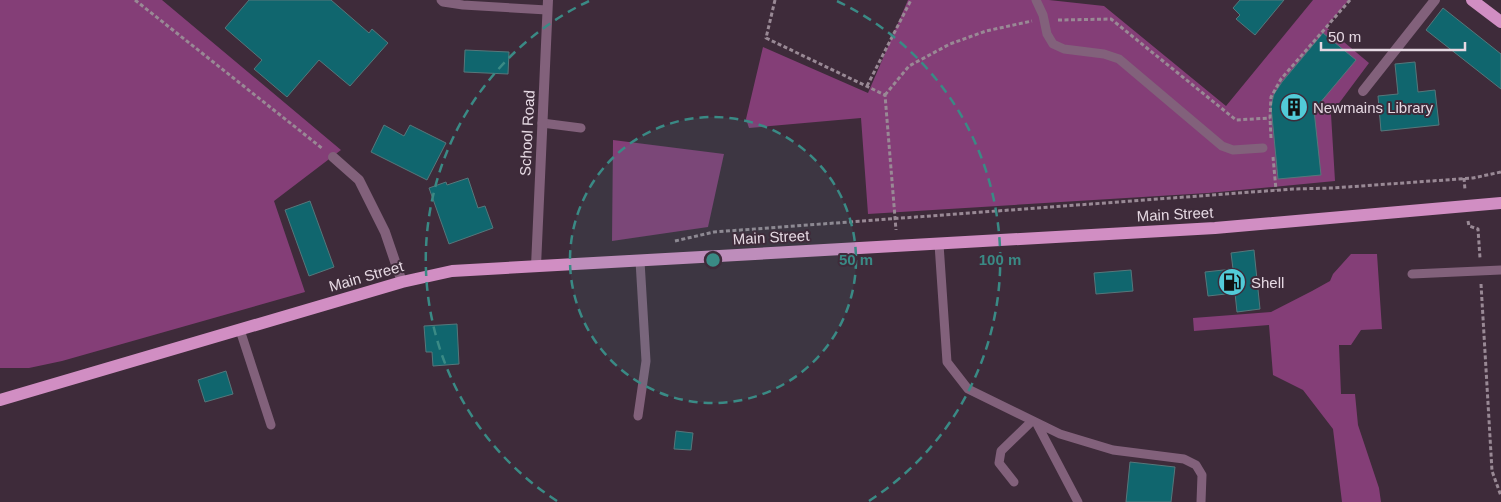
<svg xmlns="http://www.w3.org/2000/svg" width="1501" height="502" font-family="Helvetica,sans-serif">
<style>
.green{fill:#843e77}
.building{fill:#10666e;stroke:#56777b}
.lines{fill:none;stroke-linecap:round;stroke-linejoin:round}
.path{stroke:#998995;stroke-width:3;stroke-dasharray:4 2.5;stroke-linecap:butt}
.lane{stroke:#82617b;stroke-width:9}
.street{stroke:#82617b;stroke-width:10}
.primary{stroke:#d18ec3;stroke-width:12}
.ring{fill:none;stroke:#3a8a85;stroke-width:2.5;stroke-dasharray:9 6}
.labels{text-anchor:middle;dominant-baseline:central;stroke-width:4;stroke-linejoin:round;paint-order:stroke}
.poi-label{font-size:15px;fill:#e6d9e3;stroke:#3e2b3a;text-anchor:start}
.street-label{font-size:15px;fill:#e6d9e3;stroke:#3e2b3a}
.centre{fill:#3a8a85;stroke:#3e2b3a;stroke-width:2.5}
.ring-label{font-size:15px;text-anchor:middle;font-weight:bold;fill:#3a8a85;stroke:#3e2b3a;stroke-width:4;stroke-linejoin:round;paint-order:stroke}
</style>
<rect width="100%" height="100%" fill="#3e2b3a"/>
<path class="green" d="M0 0H162L341 150 274 201 305 292 62 361 29 368H0Z
M908 0H1049L1104 6 1226 106 1313 0H1349L1326 27 1369 63 1331 114 1335 181 1208 193 868 214 861 118 749 128 746 119 763 47 868 93Z
M613 140 724 154 708 227 612 241Z
M1351 254H1377L1382 329 1361 330 1351 345H1339L1341 394H1355L1358 425 1379 488 1381 502H1342L1333 429 1303 390 1273 375 1269 325 1194 331 1193 318 1271 312 1312 291 1330 281 1333 274Z"/>
<path class="building" d="M249 0H331L369 33 372 29 388 43 350 86 319 60 287 97 254 69 262 60 225 28Z
M1240 0H1284L1255 35 1236 19 1240 15 1233 8Z
M1443 8 1501 54V89L1426 30Z
M1323 33 1356 60 1314 110 1321 175 1278 179 1271 106 1274 94 1282 82Z
M465 50 509 52 508 74 464 72Z
M1415 62 1418 92 1435 90 1439 125 1381 131 1378 96 1398 94 1395 64Z
M384 125 404 136 410 125 446 143 427 180 371 152Z
M468 178 478 208 485 206 493 228 449 244 429 188 446 182 447 185Z
M310 201 334 267 309 276 285 210Z
M1254 250 1260 309 1237 312 1235 293 1208 296 1205 272 1233 269 1231 253Z
M1131 270 1133 291 1096 294 1094 273Z
M457 324 459 364 433 366 432 352H426L424 326Z
M226 371 233 394 205 402 198 380Z
M676 431 693 433 691 450 674 449Z
M1130 462 1175 467 1171 502H1126Z"/>
<g class="lines">
<path class="path" d="M135 0 323 149
M775 0 766 38 885 95 896 230
M1058 20 1111 19 1236 120 1270 118
M867 86 911 0
M885 95 909 66 950 44 986 31 1032 21
M1271 138 1270 118 1271 97 1281 79 1350 0
M1273 157 1276 190
M1464 178 1465 190
M1468 221 1469 226 1478 229 1480 258
M675 241 714 232 1293 189 1333 188 1473 178 1501 172
M1481 284 1492 471 1501 496"/>
<path class="lane" d="M441 0 443 2 463 5 547 10
M1036 0 1043 15 1047 34 1053 44 1064 49 1104 54 1119 59 1222 146 1233 150 1263 148
M542 123 581 128
M939 244 947 362 968 389 1060 434 1113 450 1184 459 1196 465 1202 475 1201 502
M1412 274 1501 270
M240 330 271 425
M638 416 646 361 640 261
M1037 424 1078 502
M1014 482 999 463 1001 451 1032 421"/>
<path class="street" d="M1363 91 1435 0
M333 157 359 180 385 232 402 282
M536 266 548 0"/>
<path class="primary" d="M1472 0 1501 22
M0 400 402 282 452 271 1215 228 1501 203"/>
</g>
<circle cx="713" cy="260" r="143" fill="#3a8a85" fill-opacity=".12"/>
<g class="ring">
<circle cx="713" cy="260" r="143"/>
<path d="M557 501A287 287 0 0 1 589 1M837 1A287 287 0 0 1 869 501"/>
</g>
<defs>
<g id="building-disc" transform="scale(1.4375)"><circle r="9.5" fill="#52cbd8" stroke="#3e2b3a"/><path d="M-4-6H4V6H1V3H-1V6H-4ZM-2.5-4.3h1.7v1.8h-1.7ZM.8-4.3h1.7v1.8H.8ZM-2.5-1h1.7V.8h-1.7ZM.8-1h1.7V.8H.8Z" fill="#111"/></g>
<g id="fuel-disc" transform="scale(1.4375)"><circle r="9.5" fill="#52cbd8" stroke="#3e2b3a"/><path d="M-5.5-6h7V0h2V4h1.3V-2.5L3-4.5l.8-.8L6-3V5H2.5V1h-1V6h-7ZM-4.2-4.7v3.2H.2V-4.7Z" fill="#111"/></g>
</defs>
<g fill-rule="evenodd">
<use href="#building-disc" x="1294" y="107"/>
<use href="#fuel-disc" x="1232" y="282"/>
</g>
<g class="labels">
<g class="poi-label">
<text x="1313" y="107">Newmains Library</text>
<text x="1251" y="282">Shell</text>
</g>
<g class="street-label">
<text transform="translate(527 133) rotate(-87)">School Road</text>
<text transform="translate(1175 214) rotate(-3)">Main Street</text>
<text transform="translate(771 237) rotate(-3)">Main Street</text>
<text transform="translate(366 276) rotate(-16)">Main Street</text>
</g>
</g>
<circle cx="713" cy="260" r="8" class="centre"/>
<g class="ring-label">
<text x="856" y="265">50 m</text>
<text x="1000" y="265">100 m</text>
</g>
<path d="M1321 42v8h144v-8" fill="none" stroke="#e6d9e3" stroke-width="2.5"/>
<text x="1328" y="42" font-size="15" fill="#e6d9e3" stroke="#3e2b3a" stroke-width="4" paint-order="stroke">50 m</text>
</svg>
